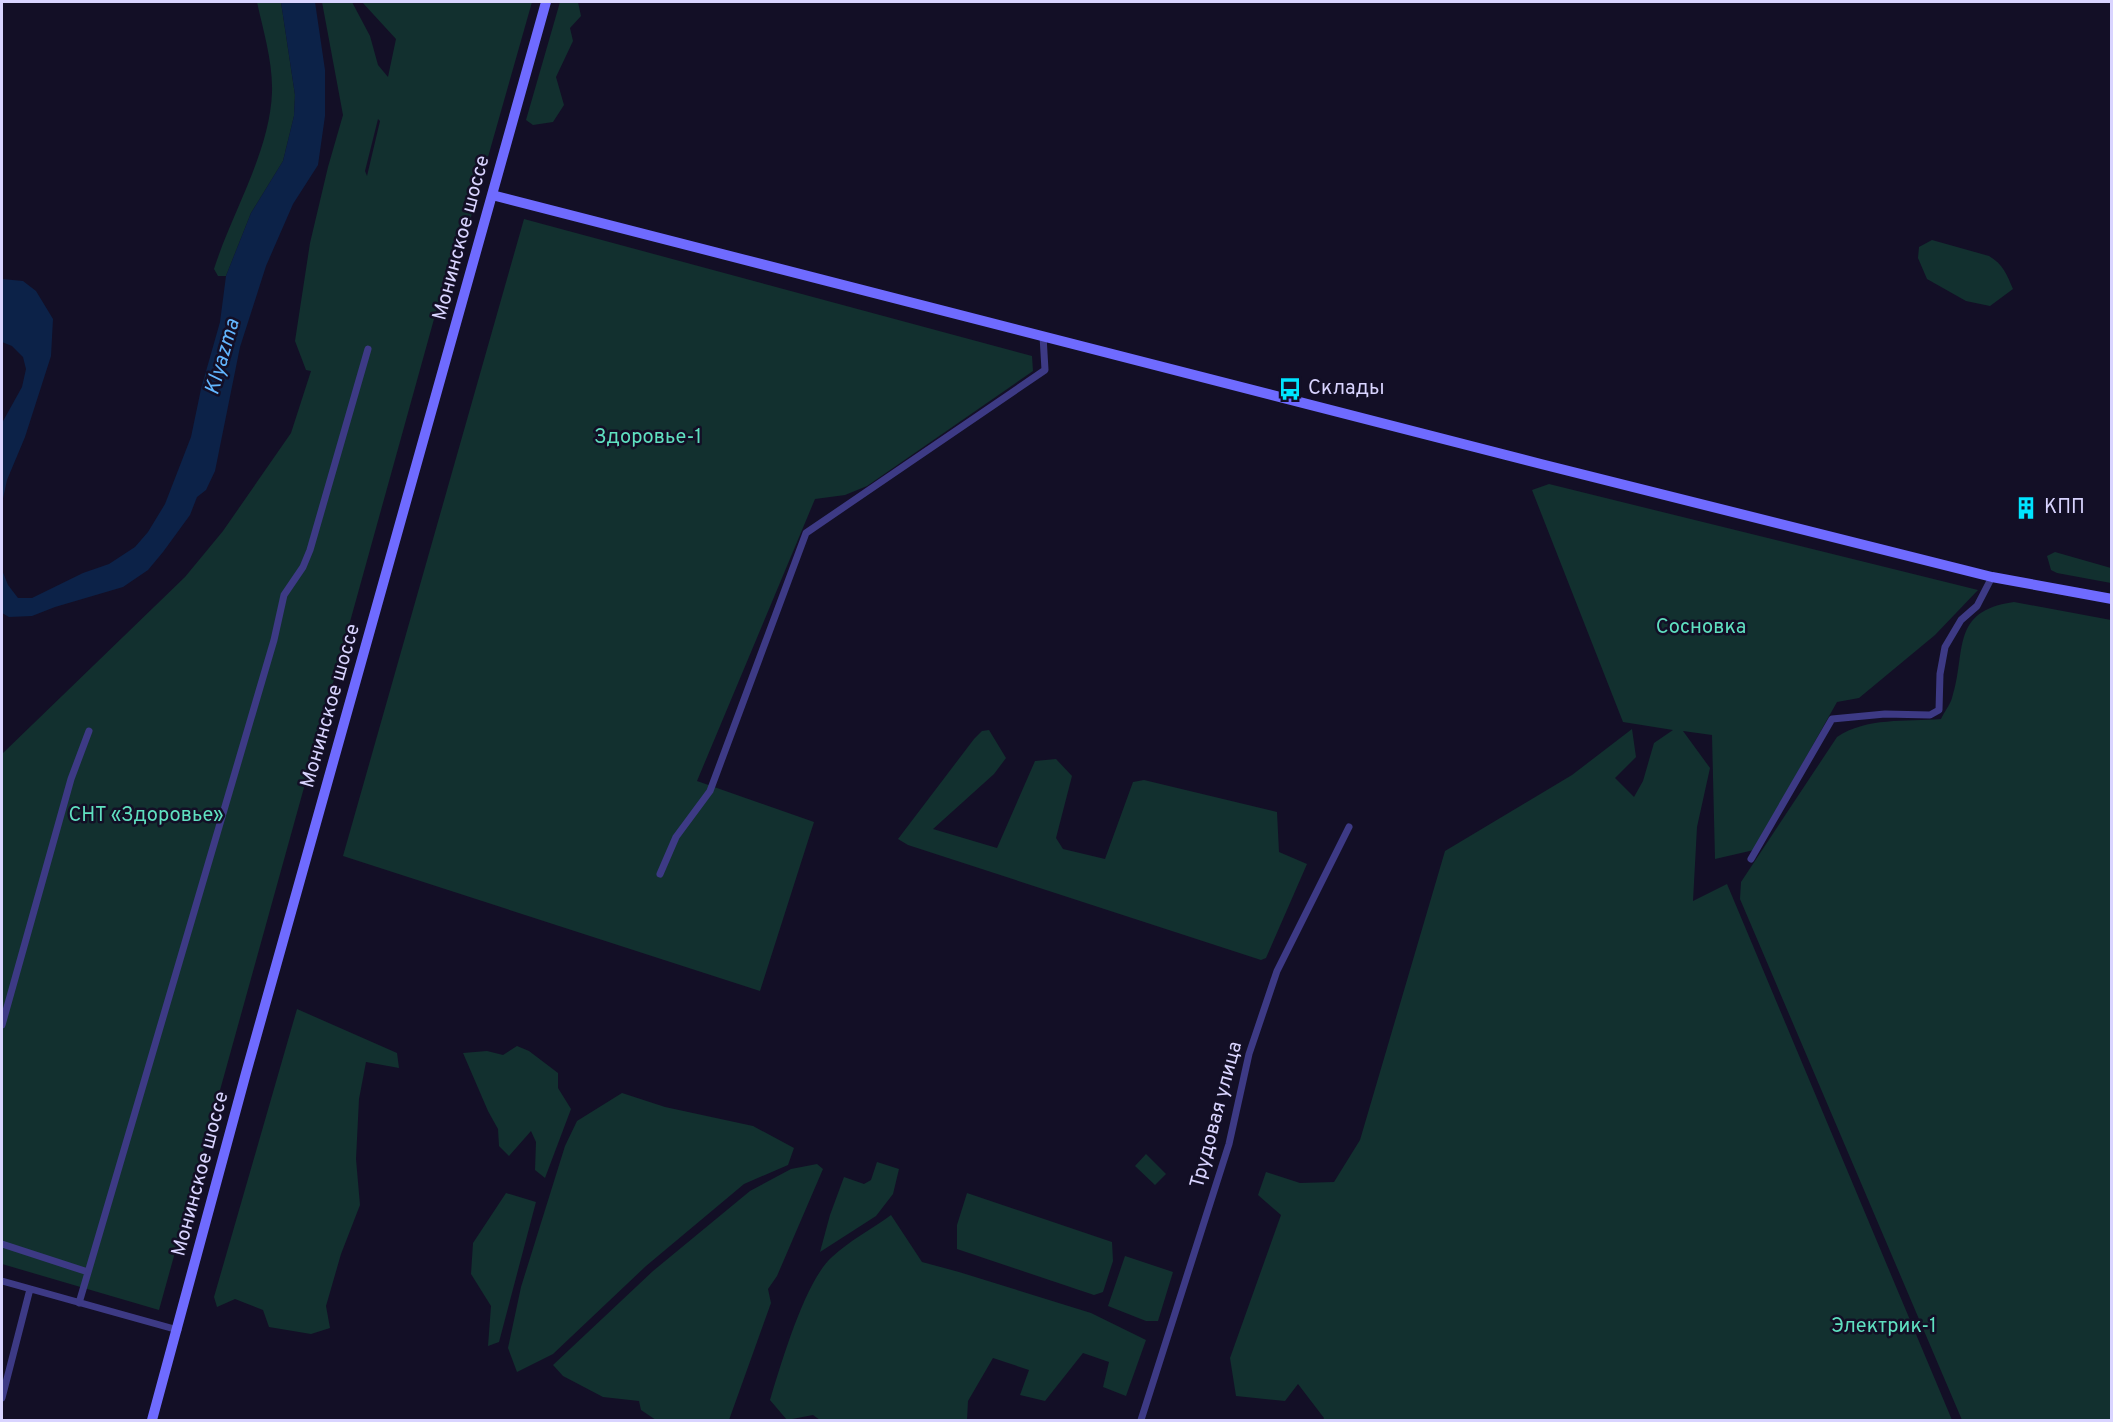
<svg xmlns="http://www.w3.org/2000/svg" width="2113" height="1422" font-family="Overpass,sans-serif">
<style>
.green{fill:#12302f;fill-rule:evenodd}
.water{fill:#0c2248}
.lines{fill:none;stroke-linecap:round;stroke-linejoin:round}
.minor{stroke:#3d3a85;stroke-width:7}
.secondary{stroke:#6f6bff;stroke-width:10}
.labels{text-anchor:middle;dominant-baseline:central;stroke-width:5;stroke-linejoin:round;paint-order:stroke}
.street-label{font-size:20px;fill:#d9d4ff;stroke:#130f26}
.poi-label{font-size:20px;fill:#d9d4ff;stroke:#130f26;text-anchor:start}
.park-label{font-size:20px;fill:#5fe0c0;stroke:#130f26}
.water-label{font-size:21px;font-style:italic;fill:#62b6ff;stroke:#130f26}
</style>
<rect width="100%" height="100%" fill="#130f26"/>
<path class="green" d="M257 2H281L295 95 294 116 283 161 251 213 226 276H218L214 269C232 212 270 152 272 92 273 62 263 30 257 2Z
M322 2H352L370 36 378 65 388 77 396 39 362 2H532L467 231 459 229 159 1310 2 1264V754L185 577 223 531 291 433 311 371 306 370 295 341 310 243 328 167 343 115ZM378 119 380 121 367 176 365 171Z
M560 2H578L581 16 570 28 573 41 556 77 564 105 553 122 533 125 526 120Z
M524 219 1032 356 1033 371 867 486 845 495 815 499 697 781 814 822 760 991 343 856Z
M1932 240 1989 256C2003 264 2007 275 2013 289L1990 306 1966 301 1927 279 1918 258 1919 247Z
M1549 484 1978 590 1935 635 1859 698 1837 702 1754 850 1715 859 1712 735 1683 731 1710 768 1697 827 1693 901 1727 884 1952 1420H1323L1324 1418 1298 1384 1285 1401 1236 1396 1230 1358 1281 1215 1258 1195 1266 1172 1300 1183 1334 1182 1360 1140 1445 851 1572 775 1632 729 1636 757 1615 778 1634 797 1643 781 1654 743 1673 730 1623 722 1532 490Z
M2055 552 2111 568V583L2057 573 2051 570 2047 556Z
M2014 602 2111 620V1420H1962L1740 899 1741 882 1837 737C1867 717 1905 722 1941 719 1944 712 1950 705 1952 698 1967 652 1949 611 2014 602Z
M989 730 1006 758 994 774 933 829 997 848 1035 761 1056 759 1072 776 1056 838 1063 849 1105 859 1133 782 1144 780 1277 812 1279 852 1307 864 1266 958 1261 960 908 845 898 839 974 739 982 731Z
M297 1009 397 1053 399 1068 366 1062 359 1099 356 1159 360 1205 341 1254 326 1306 330 1328 311 1334 269 1327 263 1310 235 1299 217 1307 214 1297Z
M517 1046 529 1051 558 1073V1088L571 1109 545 1178 535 1170 536 1142 531 1131 509 1156 499 1146 498 1129 488 1111 463 1053 487 1051 503 1055Z
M622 1093 665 1107 753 1126 794 1148 788 1165 744 1184 646 1266 553 1354 517 1372 508 1348 521 1287 565 1146 577 1121Z
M1146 1154 1166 1174 1155 1185 1135 1166Z
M877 1162 899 1169 893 1194 876 1216 820 1252 830 1215 844 1177 864 1184 871 1180Z
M817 1164 823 1169 777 1276 768 1289 771 1303 729 1420H656L641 1410 639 1401 603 1397 563 1376 553 1365 653 1271 750 1191 791 1169Z
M506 1193 536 1202 499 1342 488 1346 491 1306 471 1274 473 1243Z
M967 1193 1112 1242 1113 1261 1103 1292 1094 1295 957 1249V1225Z
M891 1215 922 1262 959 1272 1091 1313 1146 1340 1126 1396 1103 1387 1109 1362 1083 1353 1045 1401 1020 1395 1029 1370 993 1358 968 1401 967 1420H820L813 1415 787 1420 770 1400C781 1364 805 1281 832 1257 849 1241 872 1229 891 1215Z
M1125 1256 1173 1272 1158 1321H1146L1108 1306Z"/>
<path class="water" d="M281 2H315L325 70V116L318 165 293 204 266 266 240 347 215 471 206 490 197 497 190 515 163 552 148 570 123 587 55 607 32 616 9 617 2 613V570L8 585 18 598H32L83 573 109 564 135 547 148 532 165 504 191 437 201 389 220 322 226 276 251 213 283 161 294 116 295 95Z
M2 279 23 281 36 291 53 319 51 356 25 437 7 480 2 503V521V423L22 387 26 369 23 357 12 346 2 342Z"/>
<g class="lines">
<path class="minor" d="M1751 859 1832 719 1885 714 1930 715 1939 710 1940 674 1945 647 1961 620 1977 606 1992 577
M660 874 676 837 710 791 806 533 1045 370 1043 336
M2 1025 71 779 89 731
M2 1244 88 1272
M2 1281 178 1330
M79 1303 274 640 284 595 303 567 310 550 368 349
M2 1398 30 1289
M1141 1420 1229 1144 1249 1054 1277 971 1349 827"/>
<path class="secondary" d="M492 195 1541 464 1992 577 2112 599
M152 1420 246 1073 546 2"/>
</g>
<defs>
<g id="bus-bare" transform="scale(1.8)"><path d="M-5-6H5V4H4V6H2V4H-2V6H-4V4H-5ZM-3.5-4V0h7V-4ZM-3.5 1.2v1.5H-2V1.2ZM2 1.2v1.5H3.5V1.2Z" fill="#00e5ff" stroke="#130f26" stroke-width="2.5" paint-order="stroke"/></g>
<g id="building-bare" transform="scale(1.8)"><path d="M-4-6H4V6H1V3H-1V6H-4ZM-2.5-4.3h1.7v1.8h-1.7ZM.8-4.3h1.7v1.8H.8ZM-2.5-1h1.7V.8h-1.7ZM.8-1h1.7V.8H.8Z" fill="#00e5ff" stroke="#130f26" stroke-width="2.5" paint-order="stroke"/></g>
</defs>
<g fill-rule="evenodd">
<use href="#bus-bare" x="1290" y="389"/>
<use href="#building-bare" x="2026" y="508"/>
</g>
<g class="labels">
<g class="street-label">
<text transform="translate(462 238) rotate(-75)">Монинское шоссе</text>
<text transform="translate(331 706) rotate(-74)">Монинское шоссе</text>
<text transform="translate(1217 1115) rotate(-75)">Трудовая улица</text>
<text transform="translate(201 1174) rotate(-75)">Монинское шоссе</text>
</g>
<g class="poi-label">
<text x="1308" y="389">Склады</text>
<text x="2044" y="508">КПП</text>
</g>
<g class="park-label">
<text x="648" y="438">Здоровье-1</text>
<text x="1701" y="628">Сосновка</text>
<text x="146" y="816">СНТ «Здоровье»</text>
<text x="1884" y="1327">Электрик-1</text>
</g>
<g class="water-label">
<text transform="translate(223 357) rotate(-74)">Klyazma</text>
</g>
</g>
<rect width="2113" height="1422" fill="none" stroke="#d9d4ff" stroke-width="6"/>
</svg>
